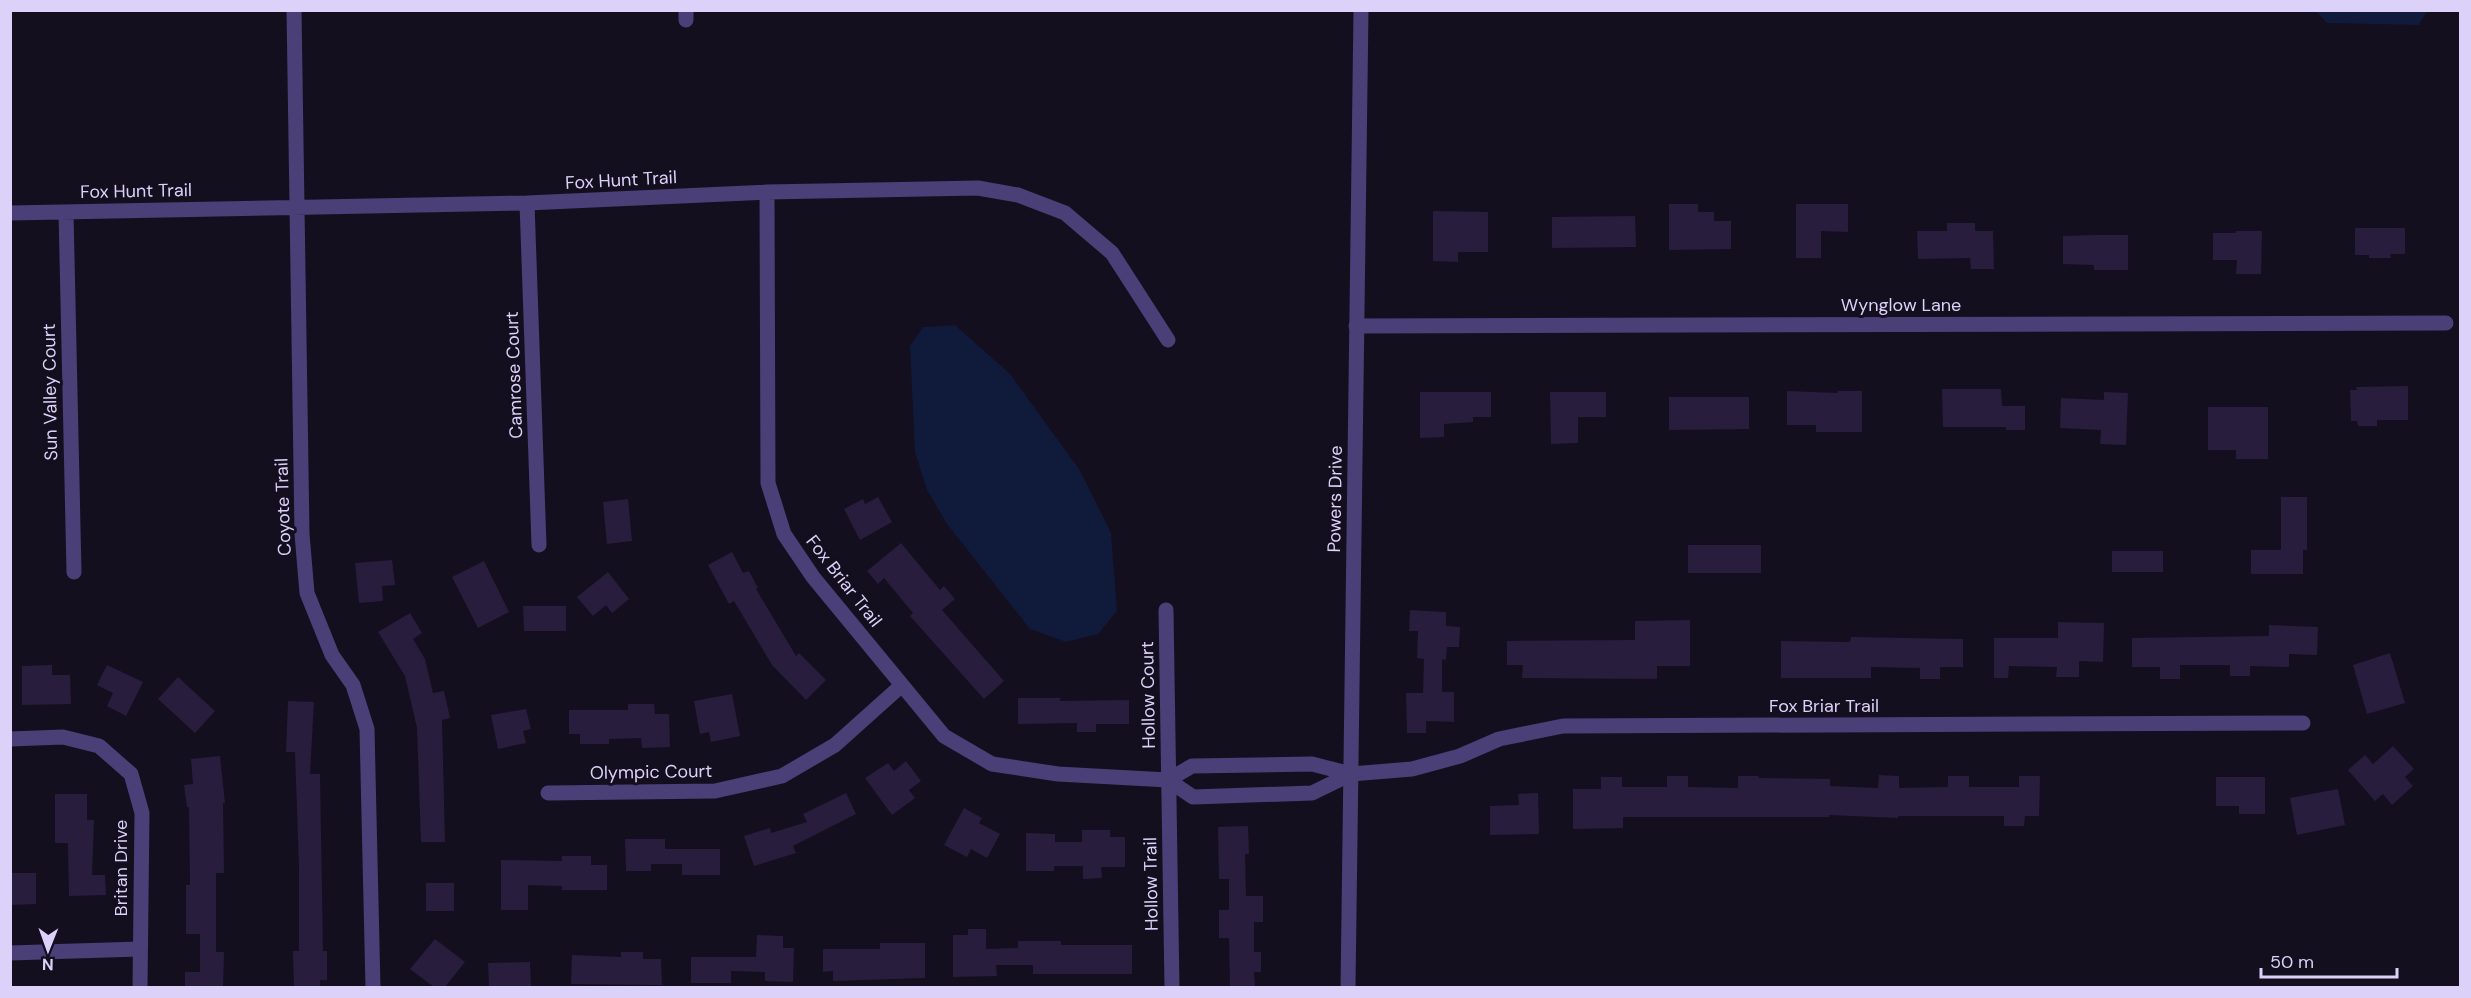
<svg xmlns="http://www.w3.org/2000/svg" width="2471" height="998" font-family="'DM Sans',sans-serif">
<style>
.water{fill:#101a3b}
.building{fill:#281d3c}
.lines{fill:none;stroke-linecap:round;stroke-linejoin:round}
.minor{stroke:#4a3f77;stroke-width:15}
.tertiary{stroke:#4a3f77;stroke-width:15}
.labels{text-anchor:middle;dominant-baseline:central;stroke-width:6;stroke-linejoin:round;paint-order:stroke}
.street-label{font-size:18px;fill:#dbd1f9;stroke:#130f1e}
</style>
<rect width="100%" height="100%" fill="#130f1e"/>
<path class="water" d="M2316 11 2427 10V11L2419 25 2327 23Z
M955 325 1010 374 1079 469 1111 533 1117 611 1098 634 1066 642 1030 629 947 524 927 490 915 452 910 346 923 327Z"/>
<path class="building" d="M1669 204H1698V212H1714V221H1731V249L1669 250Z
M1796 204H1848V232L1821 231V258H1796Z
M1433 211 1488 212V252H1458V262L1433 261Z
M1635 216 1636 247 1552 248V217Z
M1947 223H1975V231H1993L1994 269H1971L1970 258 1918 259 1917 231H1947Z
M2355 228H2405V254H2390L2391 258H2369V255H2355Z
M2236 231H2262L2261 274H2236L2237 260H2213V233H2236Z
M2098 235H2128V270H2094V265L2063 264V236Z
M2408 386V420H2377V426H2358L2357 421H2351L2350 390H2357L2356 387Z
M1942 389H2001L2002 406H2025V430H2006V427H1943Z
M1787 391 1838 393V391H1862V432H1816V425H1787Z
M1420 392H1491V417H1473V422L1444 424V437L1420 438Z
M1550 392H1606V417H1578V443L1551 444Z
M2104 392 2128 393 2126 445 2100 444 2101 430 2060 428 2061 398 2104 400Z
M1669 397H1749V429L1669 430Z
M2208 407H2268V459H2236V450H2208Z
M878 497 892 522 860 540 844 509 863 499 865 504Z
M2281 497H2307V550H2303V574H2251V550H2281Z
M628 499 632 541 607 544 603 502Z
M901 543 940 590 944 586 955 599 942 610 1004 681 984 699 910 616 913 613 884 578 878 584 867 571Z
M1688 545H1761V573H1688Z
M2112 551H2163V572H2112Z
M732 552 743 573 749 571 758 588 756 589 796 656 799 653 826 680 806 700 772 665 734 601 729 604 708 565Z
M392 560 395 585 382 586 383 601 359 603 355 563Z
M484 561 509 612 478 628 452 577Z
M608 572 629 599 612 613 606 605 593 616 577 597Z
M523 606H566V631H524Z
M1410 610 1446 612V626L1460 627 1459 647H1447L1446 660 1442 659V692H1454V722L1426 721V733H1407L1406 693H1423L1424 659 1417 658 1418 631H1409Z
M410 613 422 633 413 639 425 659 433 693 444 691 450 718 442 720 445 842H421L417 728 405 676 378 632Z
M1690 620V666H1657V679L1522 678 1523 665H1507V641L1635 640V621Z
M2058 622 2104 623 2103 662 2079 661V677H2056L2057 667 2009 666 2008 678H1994V638H2058Z
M2269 625 2318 627 2317 655 2289 654V667L2250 666V676H2230V665H2180V679H2160V667H2132V638L2269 636Z
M1851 637 1963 639V667H1940V679H1920V668L1871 667V678H1781V641L1850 642Z
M2390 653 2405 703 2367 714 2353 665Z
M52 665V675H70L71 704 22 705V666Z
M107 665 143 682 126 716 107 706 113 693 97 685Z
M178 677 215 711 195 733 158 699Z
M732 694 740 736 711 742 709 732 700 734 694 701Z
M1018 698H1060V701L1129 700V724H1096V732H1077V723L1018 724Z
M288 701 314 702 310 774H320L323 951H327V980H320V987H294L293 951H299V866L295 752H286Z
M628 704H654L655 714H669L670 747 642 748 641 738 609 739V744H580V734H569V710H628Z
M526 709 531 729 523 731 526 743 498 749 491 715Z
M2393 746 2414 769 2405 777 2413 786 2392 805 2383 794 2375 801 2348 770 2365 755 2373 764Z
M220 756 225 803H223L224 873H216V952H224L223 987H185V972H200V934H186V885H190L189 807H187L184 785 193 784 191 759Z
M906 761 921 781 909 790 915 798 892 815 865 778 888 763 894 771Z
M1879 775 1899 776V788L1948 787V776H1969V787H2019V776H2040L2039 816H2025L2024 826H2004V816H1898V818L1829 815V817H1623V828L1573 829V789H1601V777H1622V787H1667V776H1688V787L1738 788V776H1759L1758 778 1830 779V786L1878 788Z
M2216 777H2265V814H2239V806H2216Z
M2338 789 2345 825 2297 835 2290 798Z
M846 793 856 814 793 846 796 853 754 866 744 836 770 828 771 833 807 822 803 814Z
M1538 793 1539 834 1490 835V806L1519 805 1518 794Z
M55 794H87V820H94L92 875H105L106 895 69 896 68 843H55Z
M964 808 982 818 979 823 1000 834 987 858 971 849 967 857 944 845Z
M1248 826 1249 854H1245L1246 896H1263V922H1254V952H1261V972H1254L1255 987H1230L1229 938H1219V910H1229V879H1219L1218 827Z
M1082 830H1110V837H1125V867H1101L1102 878 1083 879V866H1054V871H1026V833L1055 834V842H1082Z
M625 839H665V849H720V875H682V864H651V871H626Z
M562 856H591V865H607V890H562V886L528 885V910H501V860L562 861Z
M10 873H36V904L10 905Z
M426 883H454V911H426Z
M968 929H986V949L1018 948V941H1061V945H1132V974H1033V965H996L997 976 953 977V935H968Z
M757 935 783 936V948H794L793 982 765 981V972L731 971V983H691V957H756Z
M435 939 465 962 445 987H434L410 969Z
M880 943H925V978L833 981V971L823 972V949H880Z
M621 952H643V959H661L662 985 571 984 572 955 621 957Z
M530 962 531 987H489L488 963Z"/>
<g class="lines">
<path class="minor" d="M294 10 302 534 307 593 332 655 353 685 367 729 373 988
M686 20V10
M767 192 768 483 784 534 813 577 944 736 992 764 1058 774 1168 780 1193 797 1312 793 1351 774
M527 203 539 545
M66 212 74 572
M10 213 527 203 767 192 978 188 1018 195 1065 213 1112 253 1168 340
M1356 326 2446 323
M1166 610 1172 988
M10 739 63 737 99 746 131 774 142 813 140 988
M1168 780 1192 766 1312 764 1351 774 1412 769 1460 756 1499 739 1563 726 2303 723
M548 793 715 791 782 776 835 745 902 685
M10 953 140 949"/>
<path class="tertiary" d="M1348 988 1361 10"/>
</g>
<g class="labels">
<g class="street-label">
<text transform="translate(621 180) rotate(-3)">Fox Hunt Trail</text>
<text transform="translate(136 191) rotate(-1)">Fox Hunt Trail</text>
<text x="1901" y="305">Wynglow Lane</text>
<text transform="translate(514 375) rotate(-92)">Camrose Court</text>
<text transform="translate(50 392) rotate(-91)">Sun Valley Court</text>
<text transform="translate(1335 499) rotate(-89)">Powers Drive</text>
<text transform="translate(283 507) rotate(-92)">Coyote Trail</text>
<text transform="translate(844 581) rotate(52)">Fox Briar Trail</text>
<text transform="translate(1148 695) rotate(-91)">Hollow Court</text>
<text x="1824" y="706">Fox Briar Trail</text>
<text transform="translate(651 772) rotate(-1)">Olympic Court</text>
<text transform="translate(121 868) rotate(-90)">Britan Drive</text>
<text transform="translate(1151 884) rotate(-91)">Hollow Trail</text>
</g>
</g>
<rect width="2471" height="998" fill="none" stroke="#dbd1f9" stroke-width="24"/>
<g transform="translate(48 950) rotate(181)" stroke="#130f1e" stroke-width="4.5" paint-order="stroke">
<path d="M0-4.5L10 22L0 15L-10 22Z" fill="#dbd1f9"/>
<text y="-9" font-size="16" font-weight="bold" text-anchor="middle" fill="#dbd1f9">N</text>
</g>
<path d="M2261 968v9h136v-9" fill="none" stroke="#dbd1f9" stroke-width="3"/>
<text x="2270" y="968" font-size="18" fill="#dbd1f9" stroke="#130f1e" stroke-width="4.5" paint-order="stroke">50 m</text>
</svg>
